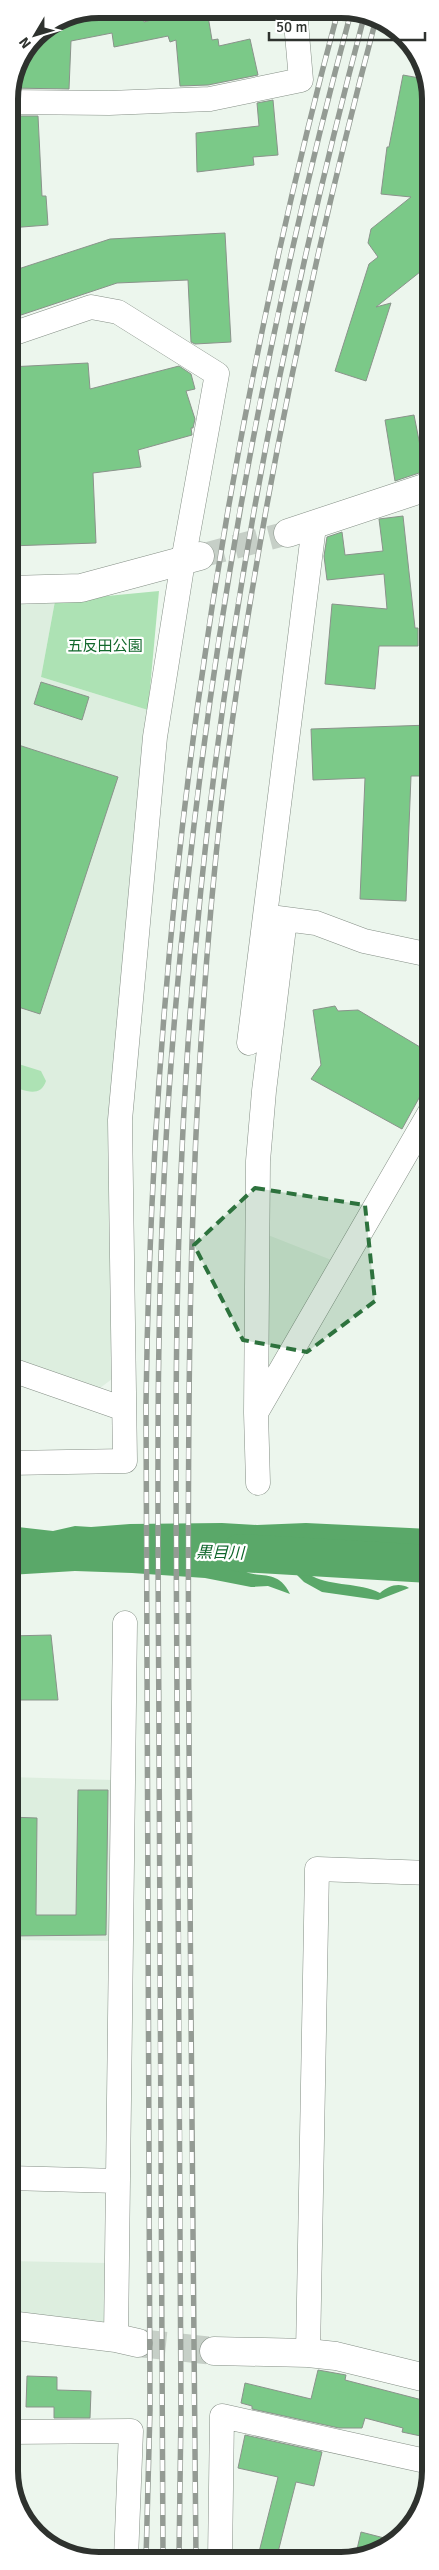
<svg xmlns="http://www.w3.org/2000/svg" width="439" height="2570" font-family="Signika,'Noto Sans JP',sans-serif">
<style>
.built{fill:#ddeedf}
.green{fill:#ade2b4}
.water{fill:#5aa869}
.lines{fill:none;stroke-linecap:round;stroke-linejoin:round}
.river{stroke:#5aa869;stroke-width:38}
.building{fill:#7bc988;stroke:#8a938b}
.street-tunnel{stroke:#c6cfc7;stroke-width:24;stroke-dasharray:24 12;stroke-linecap:butt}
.secondary-tunnel{stroke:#c6cfc7;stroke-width:28;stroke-dasharray:28 14;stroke-linecap:butt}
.street-casing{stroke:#858f86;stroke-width:25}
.secondary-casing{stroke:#858f86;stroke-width:29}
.street{stroke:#fff;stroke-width:24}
.secondary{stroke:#fff;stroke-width:28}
.rail-casing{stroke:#949b94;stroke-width:5.5}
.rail{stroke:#fff;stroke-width:4;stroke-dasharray:11;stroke-linecap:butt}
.marked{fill:#2d723d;fill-opacity:0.2;stroke:#2d723d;stroke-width:4;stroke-dasharray:10 6;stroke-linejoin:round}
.labels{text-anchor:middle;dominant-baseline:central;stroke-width:4.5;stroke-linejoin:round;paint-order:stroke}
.park-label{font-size:15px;fill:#12682c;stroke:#fff}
.water-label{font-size:16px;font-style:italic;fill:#0d652a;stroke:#fff}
.rim{fill:none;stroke:#2e322e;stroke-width:6}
</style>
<rect width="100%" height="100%" fill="#ecf6ed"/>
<path class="built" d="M55 601 41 677 148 710 133 851 112 1131 116 1376 96 1391 9 1361V602Z
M268 1235 334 1261 270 1377 262 1372Z
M9 1777 114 1780 112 1941 9 1940Z
M9 2261 107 2263 105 2325 9 2310Z"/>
<path class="green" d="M159 591 148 710 41 677 55 601Z
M9 1061 41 1071 46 1081C40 1099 23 1090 9 1085Z"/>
<path class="water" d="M222 1523 257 1525 306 1523 430 1529V1553L407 1556 360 1550 295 1553 292 1556 315 1565 317 1568 312 1576C334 1587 358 1582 380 1593 388 1586 399 1582 409 1588L378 1600 322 1592 304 1582 291 1569 278 1564 265 1566 249 1560 237 1566C255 1583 276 1565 290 1594L268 1586 251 1587 205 1578 132 1573 75 1571 9 1575V1526L53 1531 75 1526 91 1527 130 1524Z"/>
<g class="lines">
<path class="river" d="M240 1553 430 1564"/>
</g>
<path class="building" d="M98 9H141L144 22 186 10H207L212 40 218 39 219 46 250 39 258 75 208 85 180 86 176 40 170 42 168 36 114 47 112 33 71 41 69 89 11 88 35 35 64 15Z
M403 75 425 79 429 89 425 110 430 108V264L376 307 391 303 366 381 335 371 369 264 378 257 368 243 371 229 411 197 381 194 387 147H389Z
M273 100 278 155 253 157 254 165 197 172 196 133 259 126 257 103Z
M10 116H38L42 196H46L48 225 9 228V199L15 198Z
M225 233 231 342 195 344 191 342 188 280 117 283 9 319V272L110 239Z
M88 363 90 389 179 366 191 374 195 389 186 391 195 419 193 428H191L192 435 138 450 141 467 93 473 96 543 9 546V367Z
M414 415 425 471 395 481 385 420Z
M403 516 415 628H418V646H379L375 689 325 684 332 604 387 609 384 574 327 580 324 556 327 537 342 532 345 555 383 551 379 519Z
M41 682 89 697 82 720 34 704Z
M430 725V776H411L406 901 360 899 365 778 313 780 311 729Z
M9 742 118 777 40 1014 9 1004Z
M335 1006 338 1011 358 1010 430 1053V1078L402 1129 311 1079 321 1065 313 1010Z
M51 1635 58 1700H9V1636Z
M78 1790H108L106 1935 9 1936V1817L37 1818 36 1915H76Z
M318 2370 346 2375 345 2380 430 2402V2438L402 2432 403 2428 365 2418 362 2428H339L252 2409V2406L241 2403 245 2383 311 2399Z
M27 2376 57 2377V2390L91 2391 90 2418H54V2407H26Z
M245 2435 322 2452 314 2486 296 2482 276 2560H257L278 2477 238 2468Z
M361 2532 392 2540 355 2558Z"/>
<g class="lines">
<path class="street-tunnel" d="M200 556 288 533"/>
<path class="secondary-tunnel" d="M138 2343 214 2351"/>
<g class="street-casing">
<path id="street" d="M9 102 109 103 210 99 301 80 295 11
M9 335 91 307 118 312 217 374 183 561 155 737 120 1120 125 1461 9 1463
M270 917 316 923 364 941 430 955
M249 1043 314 526
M9 1369 124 1409
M256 1413 258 1161 264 1091 285 919
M258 1483 256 1413 430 1112
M9 2178 118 2181
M116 2338 125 1623
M308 2353 317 1869 430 1873
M9 2432 131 2431 126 2559
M220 2560 222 2416 430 2462"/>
</g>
<g class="secondary-casing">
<path id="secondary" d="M288 533 430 486
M9 590 81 588 200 556
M9 2325 116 2338 138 2343
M214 2351 308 2353 336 2356 430 2379"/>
</g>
<use href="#street" class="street"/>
<use href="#secondary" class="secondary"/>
<g class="rail-casing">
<path id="rail" d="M146 2559 150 2410 146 1405C152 929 215 471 338 11
M163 2559C161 2284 160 2009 159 1734 158 1511 154 1287 171 1064 198 704 257 360 351 12
M179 2559 181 2411C180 2172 179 1933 177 1695 176 1489 173 1282 186 1076 207 716 273 360 365 13
M196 2559C192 2285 191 2011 189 1737 187 1424 186 1112 222 800 254 537 308 276 376 19"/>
</g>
<use href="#rail" class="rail"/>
</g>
<path class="marked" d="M255 1188 365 1205 375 1301 307 1352 243 1340 194 1245Z"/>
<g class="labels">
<g class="park-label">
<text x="105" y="646">五反田公園</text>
</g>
<g class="water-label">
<text transform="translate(220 1553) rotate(1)">黒目川</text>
</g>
</g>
<path d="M0 0H439V2570H0ZM99 18H341A81 81 0 0 1 422 99V2471A81 81 0 0 1 341 2552H99A81 81 0 0 1 18 2471V99A81 81 0 0 1 99 18Z" fill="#fff" fill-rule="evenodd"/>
<path class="rim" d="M99 18H341A81 81 0 0 1 422 99V2471A81 81 0 0 1 341 2552H99A81 81 0 0 1 18 2471V99A81 81 0 0 1 99 18Z"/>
<g transform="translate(35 35) rotate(232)" stroke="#ffffff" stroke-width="4" paint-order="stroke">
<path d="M0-4L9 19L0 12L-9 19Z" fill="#2e322e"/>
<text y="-8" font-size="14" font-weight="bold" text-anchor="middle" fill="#2e322e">N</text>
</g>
<path d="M269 32v8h156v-8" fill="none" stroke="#2e322e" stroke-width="2.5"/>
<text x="276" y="32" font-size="15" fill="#2e322e" stroke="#ffffff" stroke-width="4" paint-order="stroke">50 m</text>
</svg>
